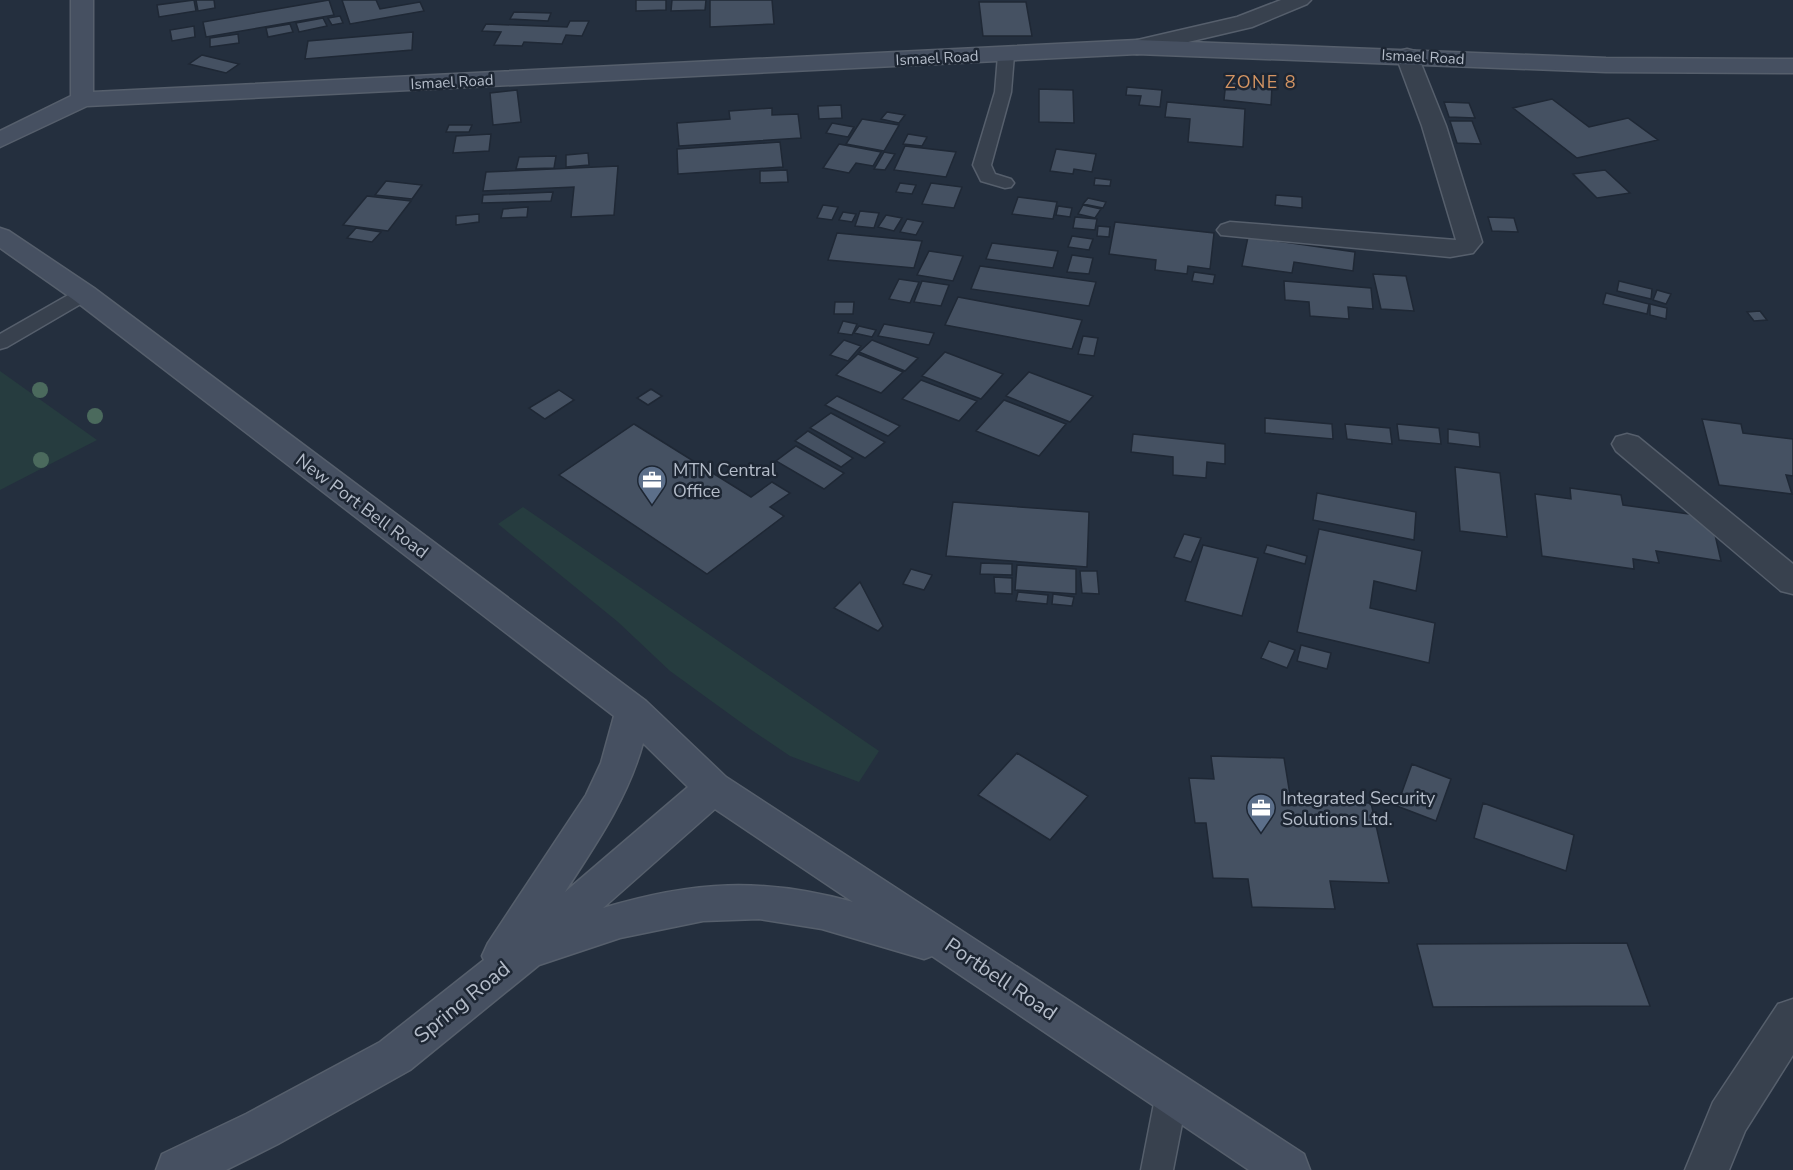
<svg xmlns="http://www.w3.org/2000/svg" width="1793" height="1170" font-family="'Nunito Sans',sans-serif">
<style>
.green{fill:#263c3f}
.building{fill:#455162;stroke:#1f2835;stroke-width:1.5}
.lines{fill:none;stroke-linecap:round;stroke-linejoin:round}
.lane-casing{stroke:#565f6c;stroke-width:3}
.street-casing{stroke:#565f6c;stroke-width:3}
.secondary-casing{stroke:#565f6c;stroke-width:3}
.lane{fill:#38414e;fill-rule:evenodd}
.street{fill:#38414e;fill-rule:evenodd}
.secondary{fill:#465061;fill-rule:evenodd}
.tree{fill:#4b6a5d}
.labels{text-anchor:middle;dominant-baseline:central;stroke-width:5;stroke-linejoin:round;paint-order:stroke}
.far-street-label{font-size:15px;fill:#b4bcc9;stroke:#1d2633}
.far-quarter-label{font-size:18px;letter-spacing:1.5px;fill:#d59563;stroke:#1d2633}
.poi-label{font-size:18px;fill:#b4bcc9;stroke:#1d2633;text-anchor:start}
.street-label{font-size:18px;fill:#b4bcc9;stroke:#1d2633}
.near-street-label{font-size:21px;fill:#b4bcc9;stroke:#1d2633}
</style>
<rect width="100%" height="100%" fill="#242f3e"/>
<path class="green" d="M0 371 97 440 0 490Z
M523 507 879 751 859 782 790 756 750 729 670 671 618 622 498 524Z"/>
<path class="building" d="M194 0 196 11 159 17 157 5Z
M196 0H214L215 8 198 11Z
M329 0 334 15 206 37 203 22Z
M342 0H376L380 9 420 2 424 11 350 24Z
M636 0H666V10L636 11Z
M672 0H706L705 10 671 11Z
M710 0H772L774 24 710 27Z
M979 2H1026L1032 36H983Z
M514 12 551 13 548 21 510 19Z
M340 16 343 23 332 25 328 18Z
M323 18 327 26 299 32 296 23Z
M570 21H589L582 36 566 35 562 44 524 42 522 46 494 45 501 32 482 31 486 24 567 27Z
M290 24 293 32 268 37 266 28Z
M194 26 195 37 172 41 170 30Z
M413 32 412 50 305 59 308 41Z
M238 34 239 43 210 47V38Z
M202 55 239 64 226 73 189 64Z
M1226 81 1272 86 1271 105 1224 100Z
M1127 87 1162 90 1160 107 1139 105 1141 96 1126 95Z
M1039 89 1073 90 1074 123 1039 122Z
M517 90 521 122 493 125 490 93Z
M1552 99 1589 127 1628 118 1658 140 1577 158 1513 108Z
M1167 102 1245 109 1243 147 1188 142 1190 119 1165 117Z
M1444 102 1469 103 1475 118 1449 117Z
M841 105 842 118 819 119 818 106Z
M772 108V115L798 114 801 138 679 146 677 123 730 119 729 111Z
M887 112 905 115 899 123 881 119Z
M862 119 899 125 884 151 846 144Z
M1450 121H1472L1481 144 1457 143Z
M832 123 854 127 848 137 826 133Z
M449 125H472L469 132H446Z
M491 134 489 151 453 153 456 136Z
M908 134 927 137 922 146 903 144Z
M780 142 783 167 678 174 677 149Z
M839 144 881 152 873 166 856 163 849 173 823 168Z
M905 146 956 152 946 177 894 170Z
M1056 149 1096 154 1092 172 1074 169 1073 174 1050 171Z
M884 152 895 154 885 170 874 169Z
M588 153 589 165 566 167V155Z
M556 156 554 168 516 169 519 157Z
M618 166 614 215 571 217 574 187 483 191 486 172Z
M787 170 788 182 760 183V171Z
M1605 170 1630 193 1597 198 1573 174Z
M1095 178 1111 180 1110 186 1094 185Z
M386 181 422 185 412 199 375 195Z
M900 183 916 185 912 194 896 192Z
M931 183 962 187 954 208 922 204Z
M553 192 551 201 482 203 483 195Z
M1276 195 1302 197V208L1275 205Z
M367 196 411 201 388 231 343 225Z
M1018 197 1057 202 1053 219 1012 214Z
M1088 198 1106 202 1103 208 1083 204Z
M823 205 838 207 832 220 817 218Z
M1083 205 1101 209 1095 218 1078 214Z
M1058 206 1072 208 1070 217 1056 215Z
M528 207 527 217 501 218 503 209Z
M860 211 879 213 874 228 855 226Z
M843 212 856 214 852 222 839 220Z
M479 214V222L456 225V216Z
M886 215 902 218 894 231 878 227Z
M1075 217 1097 219 1095 230 1073 228Z
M1488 217 1514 218 1518 232 1492 231Z
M907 219 923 222 916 235 900 232Z
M1115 222 1214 233 1210 269 1188 266 1187 274 1155 270 1156 260 1109 254Z
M1098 226 1110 227 1109 237 1097 236Z
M356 228 381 232 372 242 347 238Z
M837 233 922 241 914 268 828 260Z
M1072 236 1093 239 1089 250 1068 247Z
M1248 237 1355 252 1353 271 1294 262 1292 273 1242 266Z
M992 243 1058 251 1053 268 986 259Z
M929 251 963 256 953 281 917 275Z
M1072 255 1093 258 1089 274 1067 272Z
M980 266 1096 282 1089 306 971 289Z
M1194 272 1215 275 1213 284 1192 281Z
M1373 274 1406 276 1414 311 1381 309Z
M899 279 919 282 910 303 889 299Z
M922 281 949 285 941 306 914 302Z
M1284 281 1371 288 1373 309 1348 307 1349 319 1310 316 1309 302 1285 300Z
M1619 281 1652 289 1651 299 1617 291Z
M1657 290 1671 294 1666 304 1653 300Z
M1606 293 1649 304 1647 314 1603 304Z
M958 297 1082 320 1072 349 945 325Z
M835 302H854L853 314H834Z
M1650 304 1667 308 1666 319 1650 315Z
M1760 311 1767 320 1754 321 1747 312Z
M843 321 857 324 852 335 838 333Z
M884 324 934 333 929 345 878 336Z
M859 326 876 330 872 337 854 333Z
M1083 336 1098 338 1094 356 1078 354Z
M844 340 861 346 848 361 830 355Z
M872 340 918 358 905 371 859 352Z
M945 352 1003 374 981 399 922 376Z
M858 354 903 372 881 393 836 375Z
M1029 372 1093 396 1070 422 1006 396Z
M921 380 977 401 959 421 902 399Z
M651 389 662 396 648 405 637 398Z
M559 390 574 400 545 419 529 408Z
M837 396 900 426 888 436 825 405Z
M1004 400 1066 424 1039 456 976 431Z
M831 413 885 442 865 458 810 428Z
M1265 418 1332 424 1333 439 1265 433Z
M1702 419 1741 424 1743 433 1793 439V476L1786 475 1792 494 1719 485Z
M634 424 751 497 772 482 790 493 770 507 784 516 707 574 559 475Z
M1345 424 1390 428 1392 444 1347 439Z
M1397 424 1439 428 1441 444 1399 440Z
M1448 429 1479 433 1480 447 1448 443Z
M808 431 853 458 841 467 795 441Z
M1133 434 1225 444V464L1207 462 1206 478 1173 475V457L1131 452Z
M796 446 844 473 824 489 776 461Z
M1455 467 1500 473 1507 537 1460 531Z
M1570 488 1621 495 1623 505 1711 517 1721 561 1656 551 1659 563 1633 559 1634 569 1542 556 1535 494 1571 499Z
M1317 493 1416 512 1414 540 1313 520Z
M953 502 1089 512 1087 567 946 556Z
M1319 529 1422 551 1416 591 1374 581 1370 608 1435 623 1429 663 1297 632Z
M1184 534 1201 538 1191 562 1174 557Z
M1203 545 1258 558 1242 616 1185 601Z
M1267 545 1307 556 1305 564 1264 553Z
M981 563 1012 564V575L980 574Z
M1017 565 1076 569V594L1015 590Z
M911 569 932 575 924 590 903 584Z
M1080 571H1097L1099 594 1082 593Z
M994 577 1012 578V594L995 593Z
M860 582 883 626 878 631 834 608Z
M1018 592 1048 595 1047 604 1016 601Z
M1053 594 1074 597 1072 606 1052 604Z
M1269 641 1295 650 1287 668 1261 658Z
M1301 645 1331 653 1327 669 1297 661Z
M1017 753 1088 796 1050 840 978 795Z
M1211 756 1284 758 1291 801 1371 803 1389 883 1330 881 1335 909 1252 907 1248 879 1213 878 1206 823H1195L1189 778 1214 779Z
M1412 764 1451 779 1436 821 1397 806Z
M1483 803 1574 835 1566 871 1474 838Z
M1627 943 1650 1006 1433 1007 1417 944Z"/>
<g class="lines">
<g class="lane-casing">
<path id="lane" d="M1006 50 1014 55 1011 92 991 165 995 174 1011 179 1014 183 1011 187 1005 188 981 181 973 165 995 92 998 55Z
M84 288 91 290 94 294 91 298 7 347 0 349V334L77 290Z
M1172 1078 1183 1082 1188 1093 1173 1170H1141L1156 1093 1161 1082Z"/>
</g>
<g class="street-casing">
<path id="street" d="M1281 0H1311L1307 4 1252 27 1137 54 1129 52 1126 47 1129 42 1237 17Z
M1407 49 1415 51 1418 56 1446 126 1482 242 1473 253 1450 257 1221 235 1217 230 1221 225 1230 222 1456 240 1422 126 1396 56 1399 51Z
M1627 434 1638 437 1793 564V594L1781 591 1616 451 1612 444 1616 437Z
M1793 999V1055L1745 1131 1729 1170H1685L1713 1102 1778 1004Z"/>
</g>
<g class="secondary-casing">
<path id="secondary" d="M71 0H93V92L1137 40 1606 58 1793 59V73L1606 72 1137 54 87 106 0 147V131L71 96Z
M0 228 9 231 94 288 646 701 726 777 1304 1154 1310 1170H1249L932 956 924 959 822 929 759 919 703 921 620 938 539 965 410 1070 278 1144 226 1170H156L162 1154 246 1114 380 1042 484 960 482 956 488 943 586 795 601 763 614 716 74 300 0 248ZM643 743 688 787 565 892C596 844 628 798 643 743ZM715 809 853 902C762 877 693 881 603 908Z"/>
</g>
<use href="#lane" class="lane"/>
<use href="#street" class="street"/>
<use href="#secondary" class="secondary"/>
</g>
<g class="tree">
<circle cx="40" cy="390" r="8"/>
<circle cx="95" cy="416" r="8"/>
<circle cx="41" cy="460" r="8"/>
</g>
<defs>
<g id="office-pin" transform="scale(1.5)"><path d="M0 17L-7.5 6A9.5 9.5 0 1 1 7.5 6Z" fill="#5c6f8a" stroke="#1d2633"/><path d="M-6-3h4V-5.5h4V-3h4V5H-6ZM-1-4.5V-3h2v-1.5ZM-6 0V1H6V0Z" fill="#fff"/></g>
</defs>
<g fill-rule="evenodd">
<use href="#office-pin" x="652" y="480"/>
<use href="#office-pin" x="1261" y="808"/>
</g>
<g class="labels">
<g class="far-street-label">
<text transform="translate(1423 57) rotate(3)">Ismael Road</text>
<text transform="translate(937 58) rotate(-3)">Ismael Road</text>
<text transform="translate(452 82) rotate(-3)">Ismael Road</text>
</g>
<g class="far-quarter-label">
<text x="1261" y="82">ZONE 8</text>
</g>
<g class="poi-label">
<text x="673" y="470">MTN Central<tspan x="673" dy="21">Office</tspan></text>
<text x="1282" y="798">Integrated Security<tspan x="1282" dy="21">Solutions Ltd.</tspan></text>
</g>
<g class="street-label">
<text transform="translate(362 506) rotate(37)">New Port Bell Road</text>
</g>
<g class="near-street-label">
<text transform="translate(1001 979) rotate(34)">Portbell Road</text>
<text transform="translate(462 1002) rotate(-39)">Spring Road</text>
</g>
</g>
</svg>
